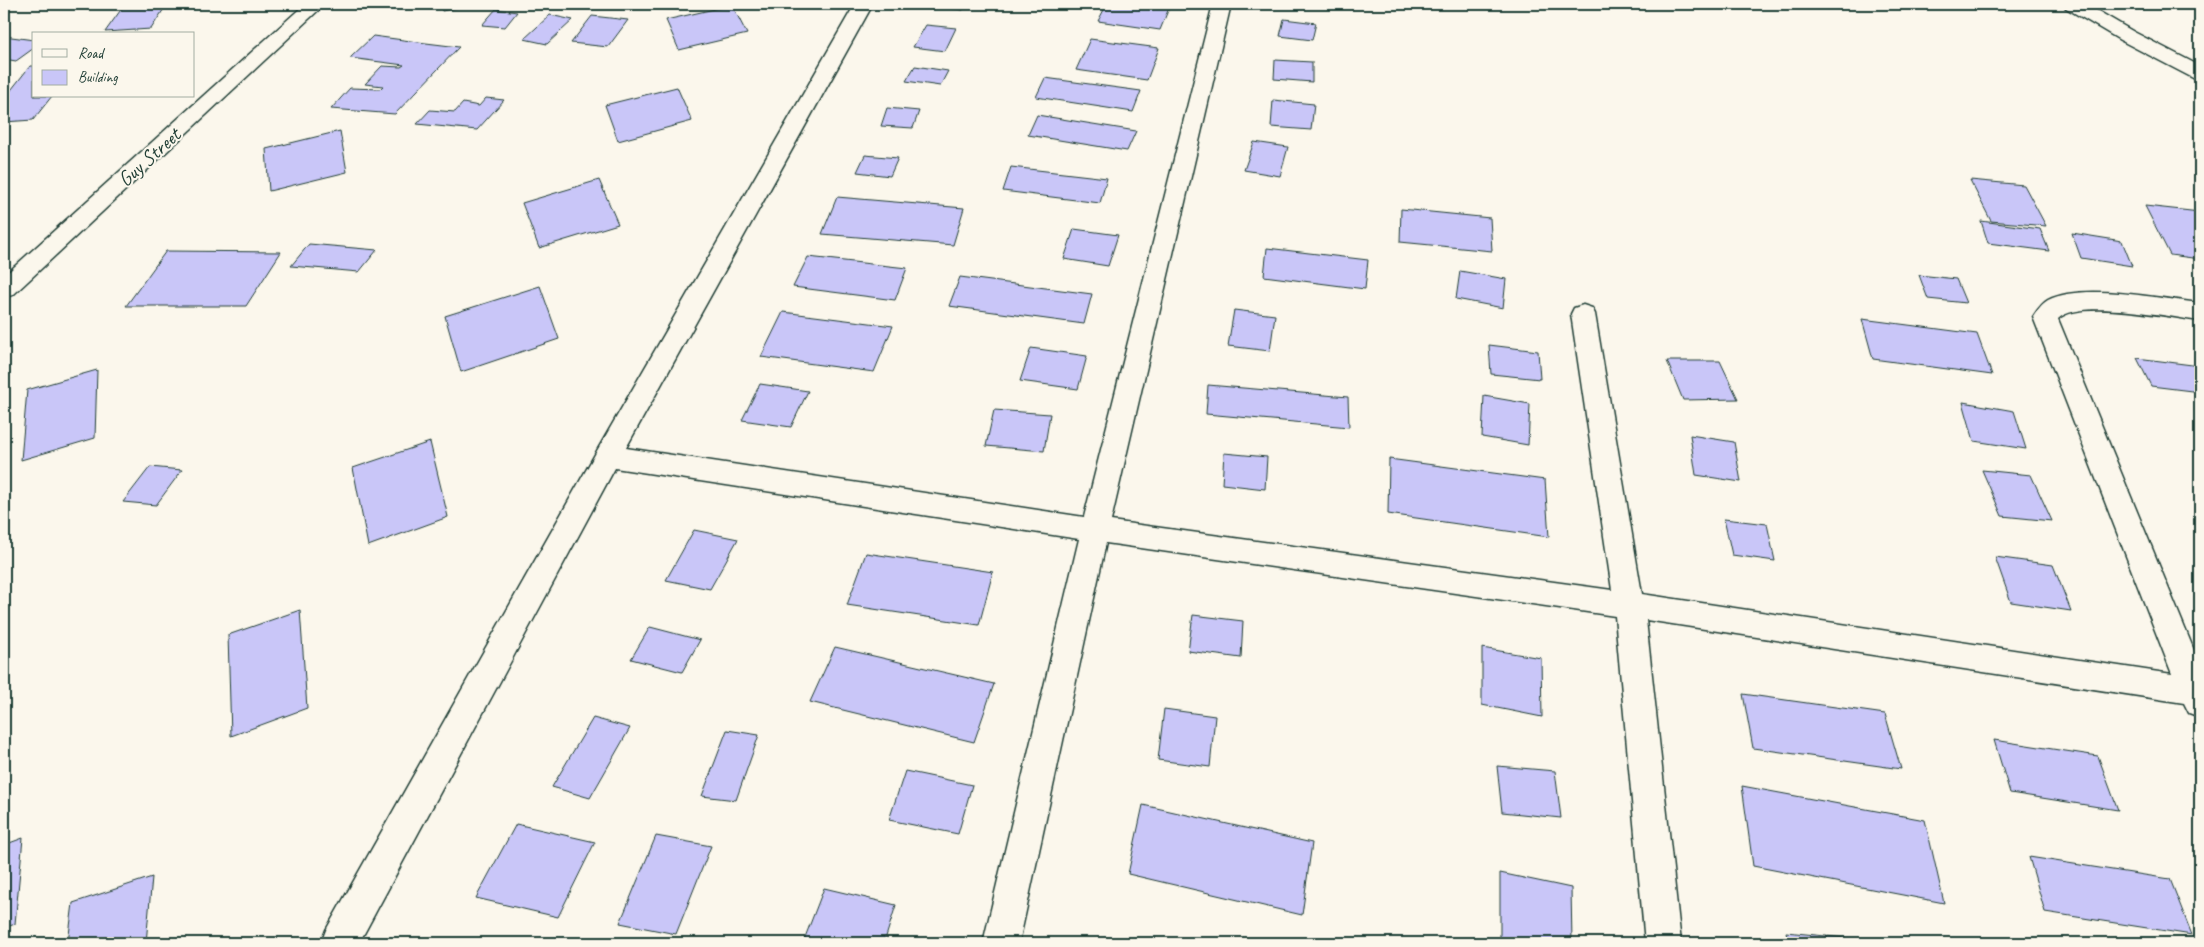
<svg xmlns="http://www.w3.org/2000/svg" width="2204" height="947" font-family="Caveat,sans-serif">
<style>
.building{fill:#c9c6f8;stroke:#1f3d34}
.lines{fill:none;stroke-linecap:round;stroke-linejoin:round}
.street-casing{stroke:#1f3d34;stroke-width:3}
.secondary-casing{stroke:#1f3d34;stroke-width:3}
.street{fill:#fbf7ec;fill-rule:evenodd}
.secondary{fill:#fbf7ec;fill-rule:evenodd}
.labels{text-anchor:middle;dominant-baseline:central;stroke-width:4;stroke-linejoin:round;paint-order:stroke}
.far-street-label{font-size:21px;fill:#1f3d34;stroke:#fbf7ec}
</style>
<rect width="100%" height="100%" fill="#fbf7ec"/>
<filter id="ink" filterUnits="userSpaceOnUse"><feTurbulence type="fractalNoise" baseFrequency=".02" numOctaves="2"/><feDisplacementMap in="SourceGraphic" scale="10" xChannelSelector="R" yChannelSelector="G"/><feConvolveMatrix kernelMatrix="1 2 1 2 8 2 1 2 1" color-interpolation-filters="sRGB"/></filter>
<g filter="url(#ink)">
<path class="building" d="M125 4H167L151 29 105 32Z
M440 4H475L442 11Z
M934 4H967L963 10 933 6Z
M1107 4H1140L1169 8 1160 30 1098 21Z
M732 5 747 34 679 50 666 20Z
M496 9 517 12 505 27 482 25Z
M550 15 573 20 547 44 524 39Z
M592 16 628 20 608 47 571 43Z
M1284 19 1316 23 1312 40 1280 36Z
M926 25 956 28 945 51 913 47Z
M4 36 34 40V48L16 61 4 59Z
M373 36 426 43 459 47 395 114 331 109 350 88 380 89 383 86 365 84 382 66 401 67 404 65 350 58Z
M1090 39 1159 48 1147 80 1076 70Z
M1275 60 1312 62V82L1274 79Z
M30 66H34V96H52L33 120 4 122V99Z
M915 66 948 71 940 86 906 81Z
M1045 78 1141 91 1133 112 1036 97Z
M677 87 692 121 618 141 605 105Z
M486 98 504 100 477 130 417 124 430 110 455 112 463 103 479 106Z
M1273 100 1314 104 1311 130 1271 127Z
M887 108 919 111 913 128 881 126Z
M1037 115 1136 131 1127 151 1028 135Z
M340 131 347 172 269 191 266 149Z
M1254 142 1288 147 1280 176 1244 170Z
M865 155 898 158 890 176 857 172Z
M1011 167 1107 178 1100 203 1003 191Z
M599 180 618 224 539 248 522 203Z
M1970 180 2024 185 2046 226 1991 221Z
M837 197 964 208 953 245 822 234Z
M2145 206 2200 212V259L2170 255Z
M1401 209 1490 218 1492 251 1400 242Z
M1981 221 2040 229 2049 251 1988 243Z
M1074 229 1118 235 1108 266 1064 259Z
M2072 233 2122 241 2132 266 2081 258Z
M309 244 377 250 359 272 291 266Z
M1267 248 1368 260 1365 289 1264 276Z
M166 251 281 252 246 306H126Z
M808 257 907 268 895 300 793 287Z
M1460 271 1506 279 1503 308 1456 299Z
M1919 275 1956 279 1966 303 1928 299Z
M960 277 1092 294 1084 324 949 306Z
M540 286 559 339 461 372 445 316Z
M1234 310 1275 315 1270 351 1228 346Z
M783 312 893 326 874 372 761 357Z
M1862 319 1977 334 1992 375 1873 359Z
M1489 345 1538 351 1540 379 1491 374Z
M1031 348 1087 356 1078 389 1020 381Z
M2137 358 2200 366V392L2151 386Z
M1667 361H1720L1738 399 1683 400Z
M97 370 95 438 21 460 27 390Z
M760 384 808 391 791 427 742 420Z
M1208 385 1348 397 1349 427 1206 414Z
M1484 396 1530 404 1528 445 1482 437Z
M1963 402 2014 411 2026 449 1974 441Z
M994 410 1050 414 1044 451 986 446Z
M1690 435 1734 442 1741 482 1696 475Z
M430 442 448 517 368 546 353 468Z
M1224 453 1267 457 1265 489 1222 484Z
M1389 459 1545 480 1549 537 1388 514Z
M150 467 182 470 156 505 123 502Z
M1982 470 2031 475 2052 521 2002 516Z
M1724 519 1767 524 1775 561 1732 555Z
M694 530 738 539 710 589 666 580Z
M866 553 993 572 979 625 847 605Z
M1995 557 2053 565 2071 611 2011 602Z
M300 610 307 708 231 736 228 635Z
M1193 615 1243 621 1241 658 1188 651Z
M650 627 700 640 682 672 631 659Z
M835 647 994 684 974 742 810 702Z
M1482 648 1541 658 1542 717 1482 705Z
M1743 694 1885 714 1901 769 1753 748Z
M1164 709 1215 716 1210 767 1158 760Z
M593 718 630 728 590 798 552 787Z
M727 730 759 735 736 800 702 796Z
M1994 740 2098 756 2118 810 2010 793Z
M1497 766 1555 771 1561 818 1502 812Z
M905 771 972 785 958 834 889 820Z
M1742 786 1925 820 1944 903 1753 866Z
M1143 805 1312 843 1302 915 1128 874Z
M516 824 595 842 558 917 476 898Z
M656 836 711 846 676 934 620 923Z
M23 838 15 924 4 928V845Z
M2029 857 2170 879 2192 935 2045 912Z
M1500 873 1571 888 1572 943H1531L1500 937Z
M152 877 146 943H68L73 903Z
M824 888 896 905 884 943H816L804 940Z
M1786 932 1855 939 1856 943H1789Z"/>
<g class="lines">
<g class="street-casing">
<path id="street" d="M855 4H873L626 448 1084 517 1213 4H1231L1111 521 1612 590 1571 314 1574 308 1583 305 1592 308 1595 314 1642 594 2172 674 2033 317C2037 311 2041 304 2048 300 2082 282 2162 299 2200 303V321C2170 317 2079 298 2058 319L2200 665V717L2189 713 2184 703 1646 620 1681 943H1645L1615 616 1106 543 1019 943H983L1079 539 615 468 359 943H321L326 930 598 449Z
M2064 4H2086L2134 32 2200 66V80L2193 78 2120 40 2066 8Z"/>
</g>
<g class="secondary-casing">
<path id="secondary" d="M305 4H325L13 295 4 297V276Z"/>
</g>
<use href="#street" class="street"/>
<use href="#secondary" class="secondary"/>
</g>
</g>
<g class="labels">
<g class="far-street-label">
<text transform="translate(149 157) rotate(-42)">Guy Street</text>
</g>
</g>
<rect width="2204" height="947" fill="none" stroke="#fbf7ec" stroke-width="20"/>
<rect x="10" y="10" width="2184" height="927" fill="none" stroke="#1f3d34" stroke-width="2" filter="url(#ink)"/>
<rect x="32" y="32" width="162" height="65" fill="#fbf7ec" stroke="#a3ada2"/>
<rect x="42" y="49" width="25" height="8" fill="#fbf7ec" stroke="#a3ada2"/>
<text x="78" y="58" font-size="15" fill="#1f3d34">Road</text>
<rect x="42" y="70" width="25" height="15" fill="#c9c6f8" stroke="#a3ada2"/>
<text x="78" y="82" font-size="15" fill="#1f3d34">Building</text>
</svg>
